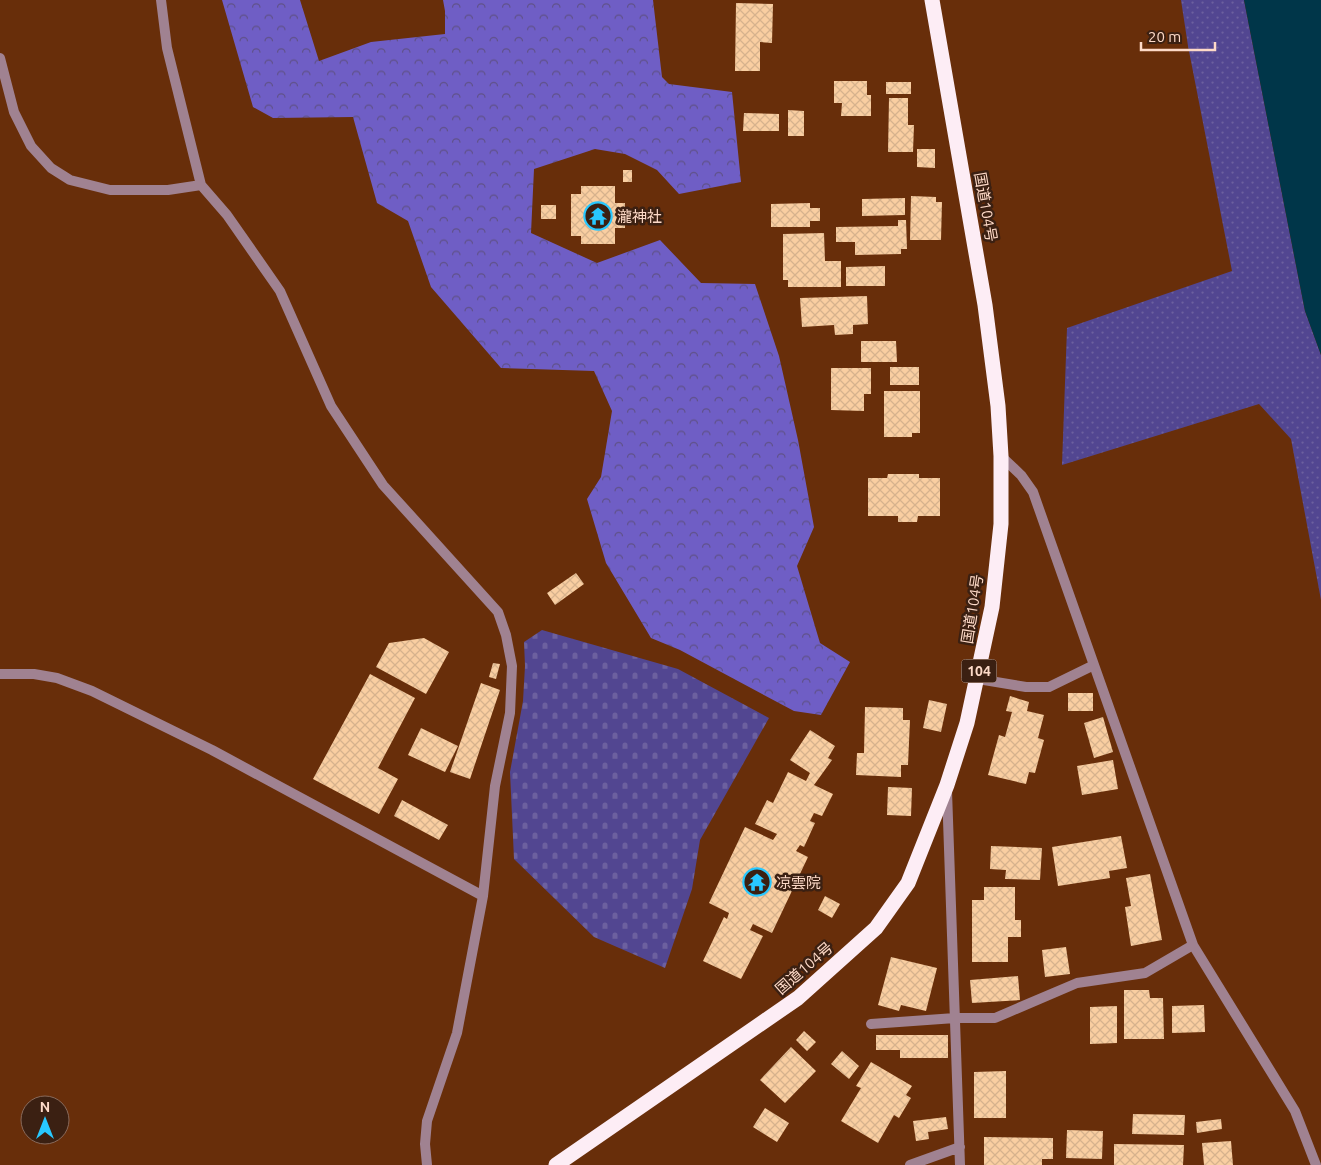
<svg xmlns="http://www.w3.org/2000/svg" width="1321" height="1165" font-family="Ubuntu,'Noto Sans JP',sans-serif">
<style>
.grass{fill:url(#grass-dots)}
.forest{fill:url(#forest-crowns)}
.cemetery{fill:url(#cemetery-stones)}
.water{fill:#003649}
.building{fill:url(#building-cross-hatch)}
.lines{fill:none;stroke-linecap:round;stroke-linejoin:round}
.street{stroke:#a08291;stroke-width:10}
.highway{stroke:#fdedf5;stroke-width:15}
.labels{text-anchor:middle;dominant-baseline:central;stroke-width:5;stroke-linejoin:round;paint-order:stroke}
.shield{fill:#3b2012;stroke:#c4a291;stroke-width:1}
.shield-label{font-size:14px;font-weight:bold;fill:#fedac8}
.street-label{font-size:15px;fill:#fedac8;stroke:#3b2012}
.poi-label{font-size:15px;fill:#fedac8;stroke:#3b2012;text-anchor:start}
</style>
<defs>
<pattern id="grass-dots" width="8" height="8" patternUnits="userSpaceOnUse" patternTransform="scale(1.25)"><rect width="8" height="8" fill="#524691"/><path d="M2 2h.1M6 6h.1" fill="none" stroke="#6c609f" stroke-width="1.8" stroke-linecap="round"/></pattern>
<pattern id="forest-crowns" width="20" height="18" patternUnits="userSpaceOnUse" patternTransform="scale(1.25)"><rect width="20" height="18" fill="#6f5ec5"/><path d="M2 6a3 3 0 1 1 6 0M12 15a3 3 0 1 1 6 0" fill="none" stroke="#5f5187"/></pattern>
<pattern id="cemetery-stones" width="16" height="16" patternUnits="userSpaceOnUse" patternTransform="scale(1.25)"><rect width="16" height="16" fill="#524691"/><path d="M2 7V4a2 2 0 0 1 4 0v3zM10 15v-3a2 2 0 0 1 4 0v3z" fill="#6c609f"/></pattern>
<pattern id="building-cross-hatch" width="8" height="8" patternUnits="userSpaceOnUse" patternTransform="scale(1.25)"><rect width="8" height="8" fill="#f9cea1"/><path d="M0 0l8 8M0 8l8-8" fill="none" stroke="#d6b28d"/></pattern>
</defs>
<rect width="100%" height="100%" fill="#682e0a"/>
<path class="grass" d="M1181 0H1244L1305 311 1321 355V600L1291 439 1259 404 1062 465 1067 328 1232 271 1188 46Z"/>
<path class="forest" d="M222 0H300L319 61 371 42 445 34V11L443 0H653L662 77 669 84 732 92 741 182 679 194 657 170 625 154 595 149 534 169 531 233 597 263 660 240 701 283 755 284 779 356 798 440 814 527 797 566 820 643 850 662 821 715 794 711 680 650 651 638 606 563 587 499 601 477 612 411 594 371 501 368 431 287 408 221 377 203 353 117 273 118 253 107Z"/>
<path class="cemetery" d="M542 630 678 669 769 718 700 840 692 889 665 968 594 937 514 859 510 772 523 701 525 666 524 642Z"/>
<path class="water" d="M1244 0H1321V355L1305 311Z"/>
<path class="building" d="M736 3 773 4 772 43 760 42V71H735Z
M834 81H867V95H871V116H841L842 103H834Z
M886 82H911V94H886Z
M889 98H908V125H914L913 152H888Z
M788 110 804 111V136H788Z
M744 113 779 114V131H743Z
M917 149H935V168L917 167Z
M623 170H632V182H623Z
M581 186H615V203H625V228H615V244H581V236H571V194H581Z
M911 196 936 197V202H942L941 240H910Z
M905 198V215L862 216V199Z
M810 203V208H820V221H810V227H771V204Z
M541 205H556V219H541Z
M898 220H906L907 249H901V254L855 255V242H836V227L898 226Z
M824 233 825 261H841V287H788V280H783V234Z
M885 266V286H846V267Z
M867 296 868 324 853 325V334L835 335 834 325 802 327 800 298Z
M861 341H896L897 362H861Z
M890 367H919V385H890Z
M831 368H871V394H864V411L831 410Z
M884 391H920V433H912V437H884Z
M888 474H919V478H940V516H918L917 522H898V516H868V478H887Z
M576 573 584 584 555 605 547 593Z
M424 638 449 652 426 694 376 667 389 643Z
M493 663 500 664 496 679 489 677Z
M370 674 415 698 378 768 398 779 379 814 313 779Z
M481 683 500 690 470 779 450 772Z
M1068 693H1093V711H1068Z
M1010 696 1029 702 1027 711 1044 715 1038 738 1044 740 1035 773 1029 772 1026 784 988 775 999 735 1005 737 1012 712 1006 711Z
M929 700 947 704 941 732 923 728Z
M865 707 903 708V720H910L908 765H901V777L856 775 857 753H864Z
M1103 717 1113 752 1094 758 1084 723Z
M421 728 458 746 445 772 408 755Z
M810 730 835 746 828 758 832 760 814 785 833 794 822 816 814 813 810 821 815 823 804 847 800 845 796 851 808 857 772 933 753 924 750 930 763 936 741 979 703 961 724 917 727 919 729 913 709 903 745 827 773 840 777 834 755 824 767 800 773 803 788 772 806 781 810 773 790 760Z
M1113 760 1118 789 1082 795 1077 766Z
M888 787 912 788 911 816 887 815Z
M402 800 448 825 439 840 394 816Z
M1121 836 1127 868 1109 871 1110 878 1058 886 1052 847Z
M991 846 1042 848 1040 880 1005 879 1006 870 990 869Z
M1150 874 1162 940 1131 946 1125 907 1131 906 1126 878Z
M984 887H1015V920H1021V937H1008V962H972V900H984Z
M825 896 840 904 832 918 818 910Z
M1066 947 1070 974 1045 977 1042 950Z
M891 957 937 968 926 1011 901 1005 899 1011 878 1005Z
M1018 976 1020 1000 972 1003 970 980Z
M1124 990H1149L1150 998H1163L1164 1039H1124Z
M1204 1005 1205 1032 1172 1033V1006Z
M1117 1006V1043L1090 1044V1007Z
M804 1031 816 1042 807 1051 796 1040Z
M876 1035H948V1058H900V1050H876Z
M791 1047 816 1071 785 1103 760 1080Z
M842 1051 859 1066 849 1079 831 1064Z
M871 1062 912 1086 906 1095 911 1098 899 1118 894 1115 878 1143 841 1121 861 1088 856 1086Z
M1006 1071V1118H974V1072Z
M765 1108 789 1123 777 1142 753 1127Z
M1133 1114 1185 1115 1184 1135 1132 1134Z
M946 1117 948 1129 928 1132 929 1139 916 1141 913 1121Z
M1221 1119 1222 1129 1197 1133 1196 1122Z
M1067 1130 1103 1131 1102 1159 1066 1158Z
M984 1137 1053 1138V1159H1042V1165H984Z
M1231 1141 1233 1165H1204L1202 1143Z
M1114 1144 1184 1145 1183 1165H1114Z"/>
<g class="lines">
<path class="street" d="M161 0 167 48 201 185 227 215 280 291 331 406 383 485 498 612 506 635 512 666 510 713 495 786 483 896 457 1033 427 1121 425 1144 427 1165
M0 58 14 112 31 146 51 168 70 180 110 190H168L201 185
M1001 456 1021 475 1033 492 1094 665
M0 674H34L57 678 92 691 212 750 483 896
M978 679 1026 687H1049L1094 665 1193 945 1295 1111 1316 1165
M947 791 960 1165
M871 1024 955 1018H995L1077 983 1145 973 1193 945
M910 1165 960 1147"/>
<path class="highway" d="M556 1165 798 998 876 928 908 883 947 785 967 723 992 607 1001 524V456L998 406 985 305 932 0"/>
</g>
<defs>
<g id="temple-ring" transform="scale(1.4375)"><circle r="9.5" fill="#3b2012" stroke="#28c8ff" stroke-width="1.5"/><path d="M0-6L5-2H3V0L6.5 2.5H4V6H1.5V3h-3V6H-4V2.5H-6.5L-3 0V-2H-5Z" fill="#28c8ff"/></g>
</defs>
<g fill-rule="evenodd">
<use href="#temple-ring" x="598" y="216"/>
<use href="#temple-ring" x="757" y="882"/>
</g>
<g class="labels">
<rect class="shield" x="961.5" y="659.5" width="35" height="23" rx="4"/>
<g class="shield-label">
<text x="979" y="671">104</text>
</g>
<g class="street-label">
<text transform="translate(986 207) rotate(80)">国道104号</text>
<text transform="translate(972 609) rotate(-81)">国道104号</text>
<text transform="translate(804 968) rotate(-41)">国道104号</text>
</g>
<g class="poi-label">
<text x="617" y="216">瀧神社</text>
<text x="776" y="882">凉雲院</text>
</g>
</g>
<g transform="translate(45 1120)"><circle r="24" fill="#3b2012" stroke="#896a5b"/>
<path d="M0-4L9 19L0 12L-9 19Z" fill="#28c8ff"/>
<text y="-8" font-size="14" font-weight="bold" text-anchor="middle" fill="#fedac8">N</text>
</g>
<path d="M1141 42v8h74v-8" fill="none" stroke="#fedac8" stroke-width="2.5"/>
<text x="1148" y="42" font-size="15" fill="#fedac8" stroke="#3b2012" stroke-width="4" paint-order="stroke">20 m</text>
</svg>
